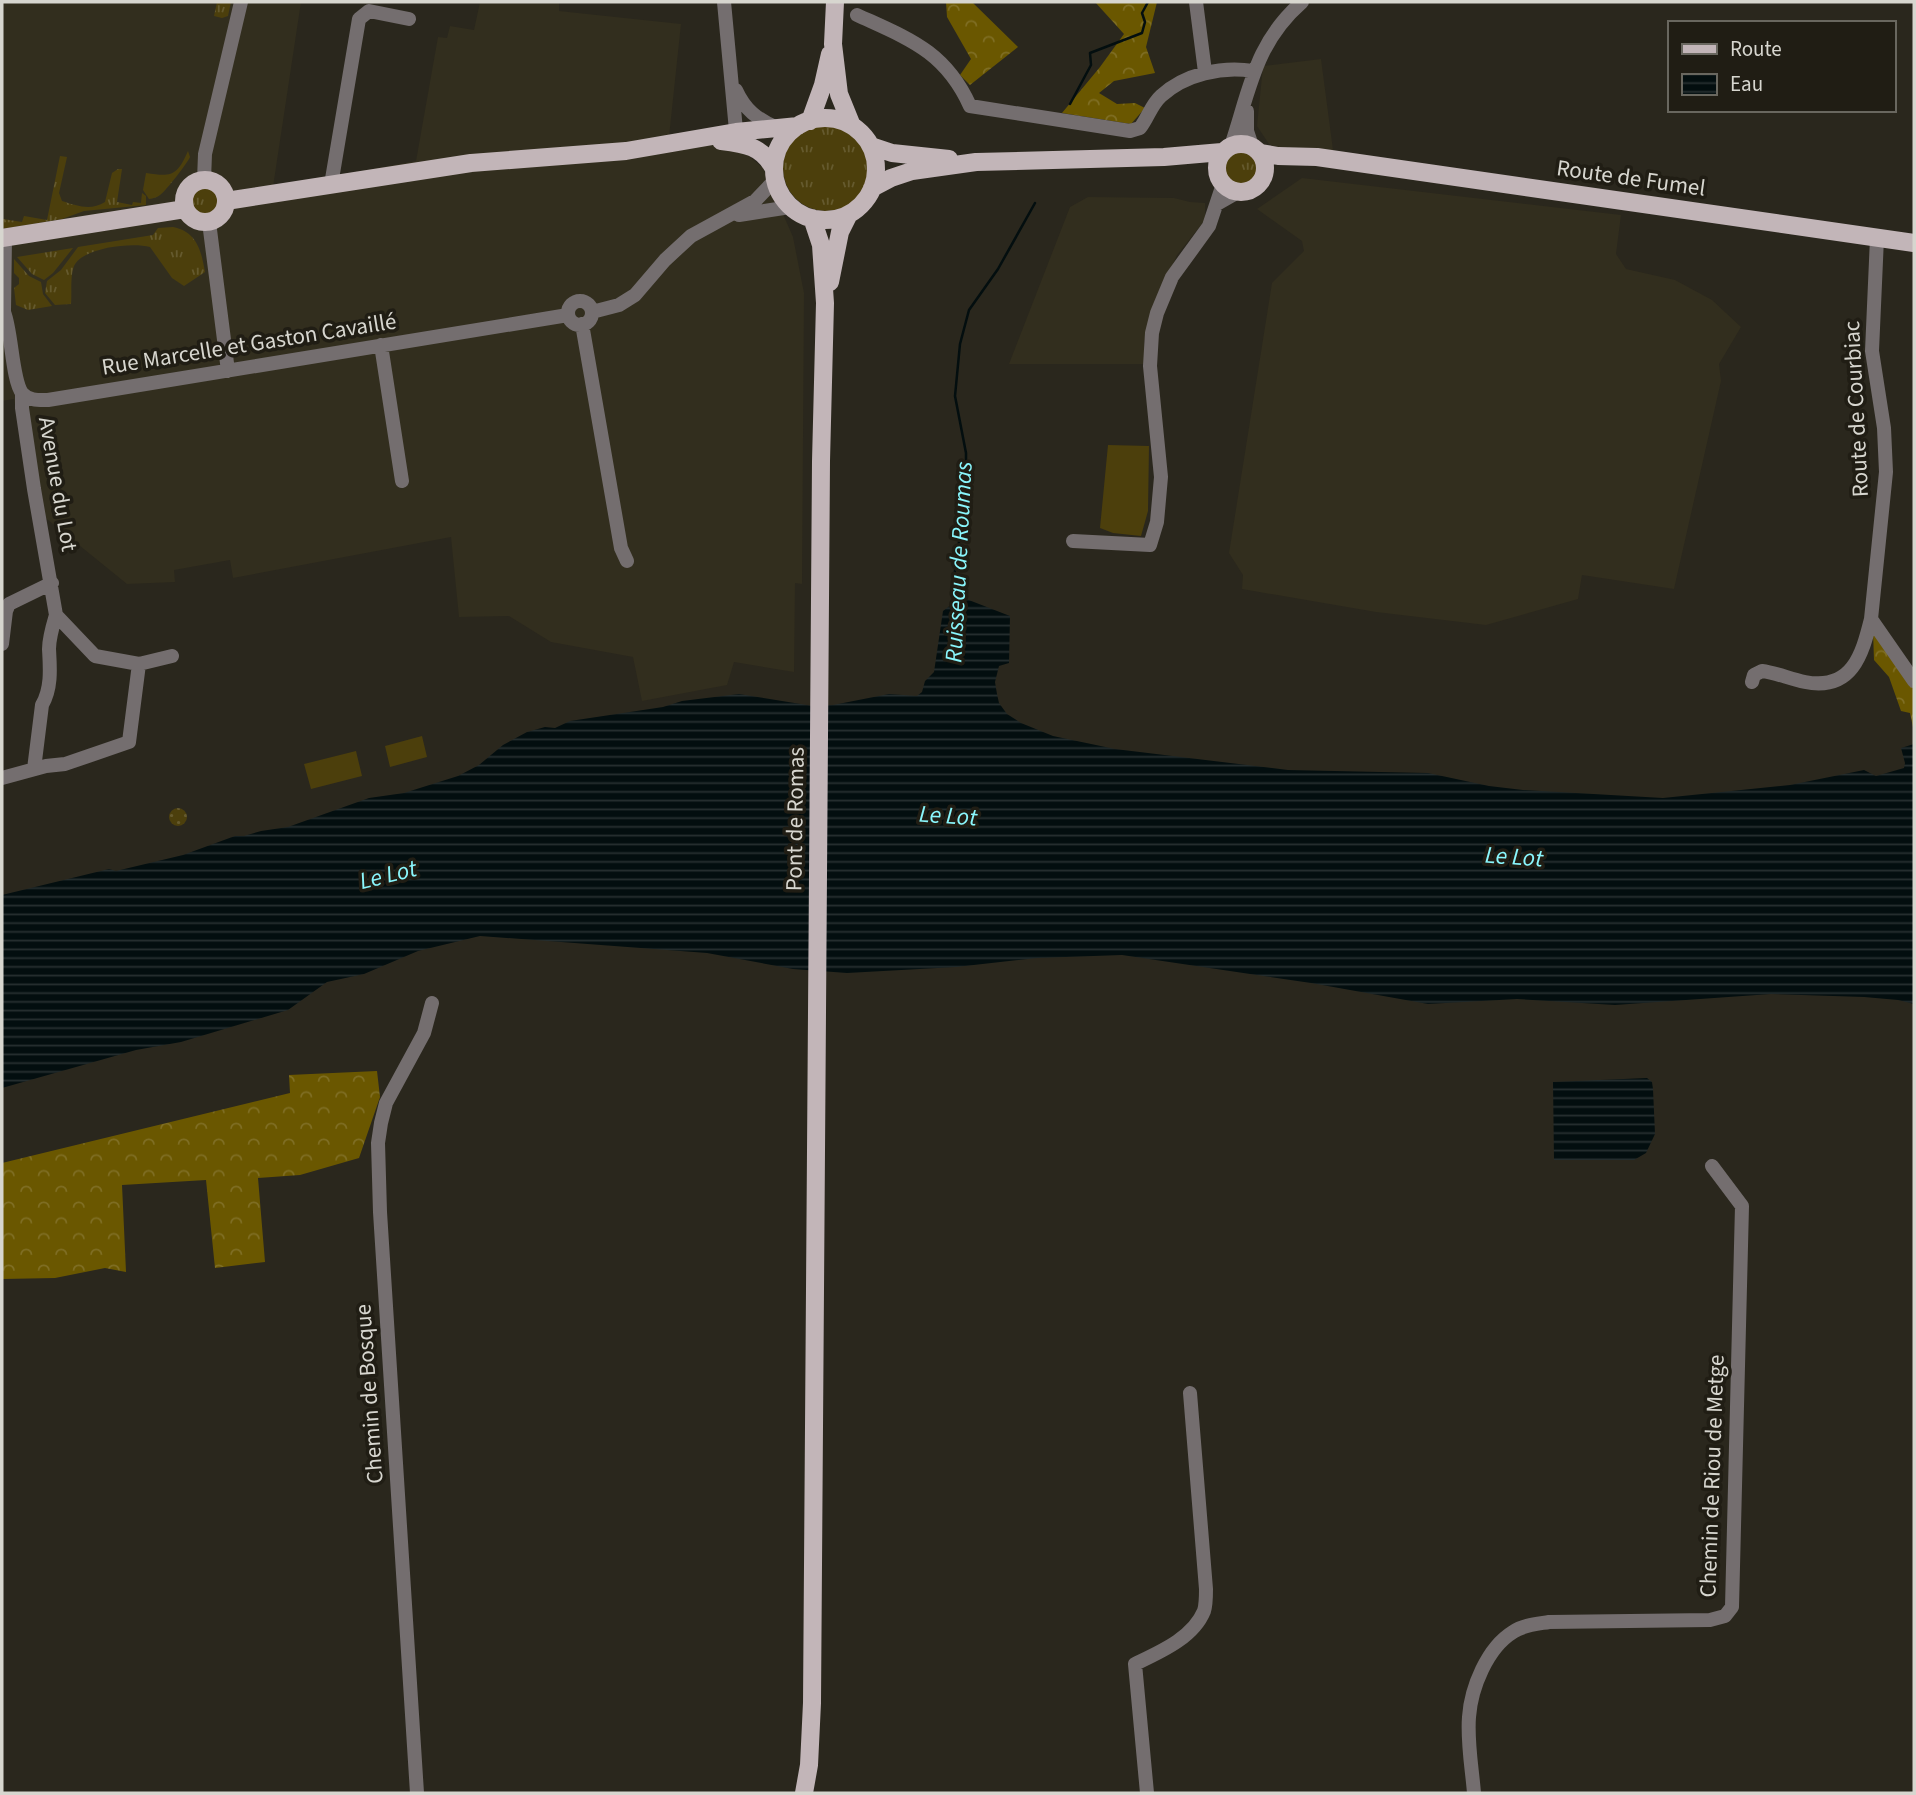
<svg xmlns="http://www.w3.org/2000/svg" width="1916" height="1795" font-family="'Source Sans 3',sans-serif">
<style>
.built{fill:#322e1e}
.grass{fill:url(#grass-tufts)}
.forest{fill:url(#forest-crowns)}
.park{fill:url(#park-dots)}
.garden{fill:#4c3f0c}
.water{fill:url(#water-rules)}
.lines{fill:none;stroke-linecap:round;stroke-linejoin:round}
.stream{stroke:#030e0f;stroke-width:2.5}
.minor{stroke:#746e6f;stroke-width:14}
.major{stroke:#c2b5b8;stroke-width:18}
.labels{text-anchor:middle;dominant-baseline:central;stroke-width:7;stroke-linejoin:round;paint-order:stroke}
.street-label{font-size:23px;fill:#d7d6cf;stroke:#201d14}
.water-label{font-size:24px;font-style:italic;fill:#8af7fd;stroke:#201d14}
</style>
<defs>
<pattern id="grass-tufts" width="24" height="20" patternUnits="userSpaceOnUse" patternTransform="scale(1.75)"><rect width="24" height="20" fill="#4c3f0c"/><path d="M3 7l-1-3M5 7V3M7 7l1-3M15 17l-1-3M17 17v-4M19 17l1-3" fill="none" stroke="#655a2e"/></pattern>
<pattern id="forest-crowns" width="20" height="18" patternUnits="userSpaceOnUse" patternTransform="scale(1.75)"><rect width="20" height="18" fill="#6a5700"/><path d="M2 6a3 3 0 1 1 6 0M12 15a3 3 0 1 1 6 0" fill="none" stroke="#7f6e24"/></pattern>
<pattern id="park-dots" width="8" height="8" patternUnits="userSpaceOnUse" patternTransform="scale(1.75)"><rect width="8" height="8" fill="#4c3f0c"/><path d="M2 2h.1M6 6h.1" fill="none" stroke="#655a2e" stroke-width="1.8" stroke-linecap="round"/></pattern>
<pattern id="water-rules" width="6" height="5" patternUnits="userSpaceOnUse" patternTransform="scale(1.75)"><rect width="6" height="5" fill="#030e0f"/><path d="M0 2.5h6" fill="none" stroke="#273031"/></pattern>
</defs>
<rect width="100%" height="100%" fill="#2a271d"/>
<path class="built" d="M2 2H301L273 187 416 161 438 37 447 38 450 26 474 30 480 2H559V11L681 24 669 137 739 148 763 168 793 237 804 293 802 584 795 583 794 672 734 662 727 685 642 701 633 657 551 642 509 616 459 617 451 537 233 578 230 560 174 570 175 582 127 584 32 507 14 399 2 401Z
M1321 59 1333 150 1275 147 1269 144 1257 126 1263 66Z
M1302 178 1621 215 1616 254 1626 269 1675 280 1712 300 1741 327 1719 364 1721 381 1674 589 1582 575 1578 599 1486 625 1376 612 1242 589 1243 575 1229 553 1272 283 1304 251 1302 241 1257 209Z
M1088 197 1174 198 1190 202 1205 203V220L1177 255 1151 314 1144 342V364H1009L1070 207Z"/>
<path class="grass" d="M217 2H231L228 16 222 18 214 16Z
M783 168a43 43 0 1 1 86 0a43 43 0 1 1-86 0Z
M1223 168a18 18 0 1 1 36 0a18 18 0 1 1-36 0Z
M188 151 190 157C188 162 166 191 160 195 156 198 154 198 149 199L143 190 146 173C172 177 177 176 188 151Z
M60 156 67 157 59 193 62 201C77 206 91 211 105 202L112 173 118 169H122L117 202 132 205 133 202 141 203 142 193 146 196V205L84 211 62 219 2 229 3 219 22 222 24 216 47 220Z
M190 202a14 14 0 1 1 28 0a14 14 0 1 1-28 0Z
M173 227C197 232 201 250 205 272L184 286 172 278 150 247C133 242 83 247 74 266 70 276 72 293 71 304L55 305 45 293 47 281 61 270 78 247 153 235 158 228Z
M73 248 53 273 44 280 32 274 17 257Z
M14 259 29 276 41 282 43 294 52 306 28 310 16 305 14 288 19 284V278L14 273Z"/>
<path class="forest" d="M946 2H972L1018 47 970 85 960 75 971 59 947 17Z
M1095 2H1157L1146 47 1155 73 1114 81 1099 93 1117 104 1135 103 1145 108 1131 124 1062 113 1100 67 1124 34Z
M1873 631 1914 690V732L1910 713 1901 711 1889 677 1874 660Z
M377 1071 380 1097 359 1158 300 1175 258 1178 265 1262 215 1268 206 1180 122 1185 126 1272 105 1268 55 1278 2 1279V1163L290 1093 289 1075Z"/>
<path class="park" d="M169 817a9 9 0 1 1 18 0a9 9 0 1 1-18 0Z"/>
<path class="garden" d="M1108 445 1149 446 1148 511 1141 536 1113 533 1100 528Z
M422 736 427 757 390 767 385 746Z
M356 751 362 776 311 789 304 764Z"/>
<path class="water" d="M961 597 1010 616 1009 663 999 666 995 682 997 694 999 703 1007 714 1021 723 1053 736 1115 749 1288 770 1428 773 1489 786 1523 790 1663 798 1790 785 1864 770 1876 776 1904 768 1905 763 1901 748 1914 744V1004L1898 1000 1864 997 1771 994 1615 1005 1517 999 1428 1004 1311 983 1122 955 1037 958 956 967 847 973 793 969 707 953 480 936 418 951 364 974 327 982 288 1010 181 1042 136 1050 2 1088V895L109 869 116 871 183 855 235 836H244L261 831 288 827 369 798 404 793 458 776 479 765 503 745 527 732 545 727 555 728 570 721 663 707 682 701 739 694 813 706 833 705 889 694 917 696 922 692 925 681 934 672 943 611Z
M1647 1078 1652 1082 1653 1089 1655 1134 1646 1153 1634 1160H1554L1553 1082Z"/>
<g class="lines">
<path class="stream" d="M1070 104 1091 65 1090 53 1142 33 1145 22 1142 13 1148 2
M953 604 954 578 966 492V453L955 396 960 344 969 310 998 269 1035 203"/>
<path class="minor" d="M724 2 737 141
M1196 2 1205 72
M857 15C909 39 945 51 970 106L1130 131 1140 128C1148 118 1151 105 1161 96 1185 74 1222 66 1253 71
M736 90C745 110 757 119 777 128
M1247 111V131L1252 146
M1231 146C1250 89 1255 43 1302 2
M204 180 205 154 241 2
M331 185 359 19 369 11 409 19
M1217 204 1238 192
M739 215 790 207
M209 222 228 371
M1877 238 1872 351 1884 428 1886 472 1871 619 1914 681
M568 313a12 12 0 1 1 24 0a12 12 0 1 1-24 0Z
M2 309 4 312 5 238
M4 312C12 332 12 380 22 393 29 401 39 400 48 400L568 315
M592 312 619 305 635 295 665 260 691 236 755 201 775 180
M582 324 621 548 627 561
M381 345 402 481
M22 393V408L34 489 56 615 95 656 139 664 172 656
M1073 541 1150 545 1157 522 1161 477 1150 366 1152 333 1157 313 1172 277 1209 226 1223 184
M2 644 6 611 9 604 52 583
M1752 682 1754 675 1762 671C1777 673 1790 679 1805 682 1852 691 1862 655 1871 619
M34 769 42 705C52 688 50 667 49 649 49 638 53 625 56 615
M2 778 46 766 65 764 129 742 139 664
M417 1793 380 1212 378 1143 381 1123 386 1103 424 1033 432 1003
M1147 1793 1135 1664C1160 1652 1193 1638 1204 1611 1206 1605 1206 1596 1206 1589L1190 1393
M1474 1793C1472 1768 1467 1742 1469 1717 1471 1688 1487 1648 1513 1632 1523 1625 1537 1624 1549 1622L1710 1620 1725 1616 1732 1607 1742 1206 1712 1166"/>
<path class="major" d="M835 2 833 44 839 94 852 126
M774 169a51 51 0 1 1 102 0a51 51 0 1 1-102 0Z
M810 121 823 85 830 54
M721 141C745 144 762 146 774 169
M1217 168a24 24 0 1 1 48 0a24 24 0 1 1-48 0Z
M871 146 892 153 949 159
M1261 153 1278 156 1317 157 1914 243
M184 201a21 21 0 1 1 42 0a21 21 0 1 1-42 0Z
M872 188 891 178 912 171 976 162 1164 157 1222 152
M226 201 471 163 626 151 736 132 798 126
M2 238 185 209
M830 282 840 232 849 214
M804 1793 809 1765 812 1703 821 461 825 303 821 245 812 218"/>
</g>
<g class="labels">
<g class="street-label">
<text transform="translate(1631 178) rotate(8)">Route de Fumel</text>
<text transform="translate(249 344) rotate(-9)">Rue Marcelle et Gaston Cavaillé</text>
<text transform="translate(1856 409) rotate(-93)">Route de Courbiac</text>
<text transform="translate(58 484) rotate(80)">Avenue du Lot</text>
<text transform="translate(795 819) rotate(-89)">Pont de Romas</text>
<text transform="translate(369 1394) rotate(-94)">Chemin de Bosque</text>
<text transform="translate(1712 1476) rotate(-88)">Chemin de Riou de Metge</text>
</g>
<g class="water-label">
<text transform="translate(959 562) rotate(-87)">Ruisseau de Roumas</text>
<text transform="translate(948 816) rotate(4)">Le Lot</text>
<text transform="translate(1514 857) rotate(4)">Le Lot</text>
<text transform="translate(388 875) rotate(-14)">Le Lot</text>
</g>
</g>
<rect width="1916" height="1795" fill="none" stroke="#d7d6cf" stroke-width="7"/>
<rect x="1668" y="21" width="228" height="91" fill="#201d14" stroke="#69675f" stroke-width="2"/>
<rect x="1682" y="44" width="35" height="10" fill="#c2b5b8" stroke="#69675f" stroke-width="2"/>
<text x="1730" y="56" font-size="21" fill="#d7d6cf">Route</text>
<rect x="1682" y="74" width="35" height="21" fill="url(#water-rules)" stroke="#69675f" stroke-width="2"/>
<text x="1730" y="91" font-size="21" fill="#d7d6cf">Eau</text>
</svg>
